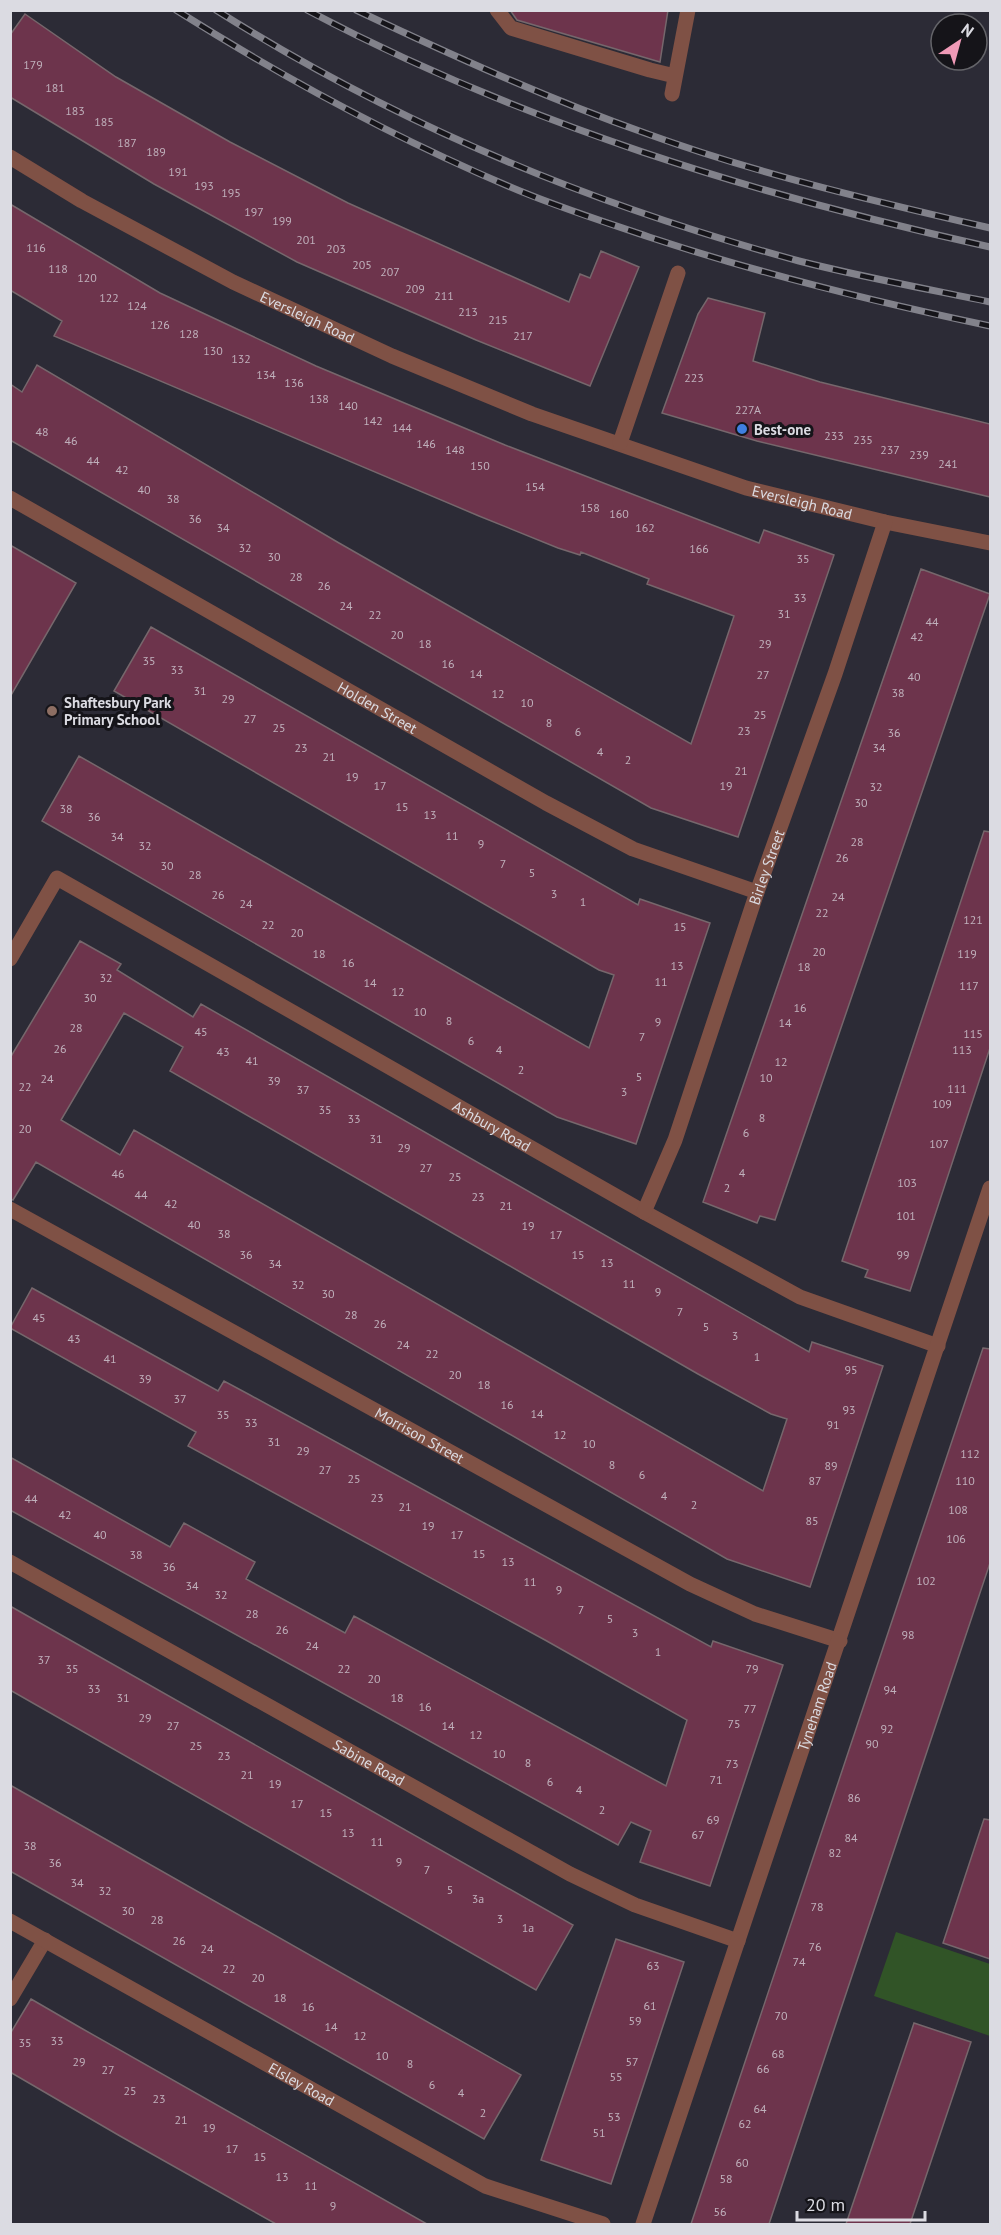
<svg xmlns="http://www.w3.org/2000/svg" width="1001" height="2235" font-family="'PT Sans',sans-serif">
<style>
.green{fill:#315427}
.building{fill:#6d344c;stroke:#76676c;stroke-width:1.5;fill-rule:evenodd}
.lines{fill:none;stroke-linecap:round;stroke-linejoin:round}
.service{stroke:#7f5145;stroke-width:15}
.minor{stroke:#7f5145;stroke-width:15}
.rail-casing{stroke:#82828b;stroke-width:7}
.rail{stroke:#151419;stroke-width:4.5;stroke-dasharray:14;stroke-linecap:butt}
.shop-dot{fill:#3f7fe0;stroke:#151419;stroke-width:2}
.education-dot{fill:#8d6e63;stroke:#151419;stroke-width:2}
.labels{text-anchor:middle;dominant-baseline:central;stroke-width:6;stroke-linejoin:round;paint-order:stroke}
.number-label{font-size:12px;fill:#c0b1bc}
.street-label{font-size:15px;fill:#dbdbe2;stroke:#151419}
.poi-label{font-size:15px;font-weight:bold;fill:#dbdbe2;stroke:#151419;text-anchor:start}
</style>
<rect width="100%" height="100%" fill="#2c2b36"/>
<path class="green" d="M896 1932 990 1964V2036L874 1996Z"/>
<path class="building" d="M510 10H668L660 62 517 20Z
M25 14 116 77 230 142 348 203 569 302 580 274 590 278 601 251 639 267 590 386 476 340 297 262 154 184 10 97V35Z
M10 204 160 293 316 366 505 445 759 543 764 530 834 555 738 837 651 808 10 440V384L22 392 37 365 339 543 691 744 734 616 647 584 649 579 581 552 580 555 558 548 479 516 54 336 62 321 10 290Z
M708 298 765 313 753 361 820 382 990 424V497L757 441 662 413 698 314Z
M10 545 76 583 10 697Z
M921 569 990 594 775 1220 760 1216 757 1223 703 1202Z
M151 627 638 905 640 899 710 923 636 1144 557 1117 42 821 79 756 589 1048 614 975 599 970 114 691Z
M984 831 990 832V1048L910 1291 865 1277 868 1270 842 1261Z
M80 941 121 964 117 970 193 1017 201 1004 809 1352 812 1342 883 1366 810 1587 727 1559 36 1162 13 1200 10 1199V1058ZM124 1013 183 1047 170 1071 698 1374 771 1414 787 1419 763 1491 134 1130 120 1155 61 1120Z
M32 1288 218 1391 224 1381 250 1395 711 1647 713 1641 783 1665 710 1886 640 1862 651 1831 631 1822 618 1845 10 1510V1457L170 1547 184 1523 255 1562 246 1579 345 1633 354 1616 666 1786 687 1720 545 1640 188 1446 196 1432 10 1328Z
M983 1348 990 1349V1563L769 2224H691Z
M10 1606 573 1925 536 1990 10 1690Z
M10 1785 521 2075 484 2139 10 1871Z
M984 1819 990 1820V1959L943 1943Z
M616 1939 684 1962 611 2184 541 2160Z
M31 1999 81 2028 427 2224H276L120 2136 10 2072V2034Z
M914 2023 971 2042 910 2224H846Z"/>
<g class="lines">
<path class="service" d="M497 10 511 28 650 70 675 76
M672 94 688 10
M10 1999 45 1940"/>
<g class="minor">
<path id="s1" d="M10 157 82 201 233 282 392 356 532 414 746 488 885 522 990 543"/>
<path d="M620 443 678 273"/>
<path id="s2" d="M10 498 546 803 633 849 757 892"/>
<path id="s3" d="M10 959 57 878 644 1212 800 1297 938 1346"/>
<path id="s4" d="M10 1209 690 1584 755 1614 840 1641"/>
<path id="s5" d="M644 1212 675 1140 757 892 835 674 885 522"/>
<path id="s6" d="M10 1562 570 1874 635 1905 738 1941"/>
<path id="s7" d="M10 1921 485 2186 603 2224"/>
<path id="s8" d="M643 2224 990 1188"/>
</g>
<g class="rail-casing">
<path id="rail" d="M176 10C282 77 393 137 508 186 554 206 602 221 649 237 761 274 875 302 990 326
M216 10C396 124 595 206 799 261 862 277 927 289 990 302
M307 10C521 123 755 195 990 247
M356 10C451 55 546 98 645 133 757 174 874 201 990 228"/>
</g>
<use href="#rail" class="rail"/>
</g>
<circle class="shop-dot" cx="742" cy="429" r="6"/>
<circle class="education-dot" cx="52" cy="711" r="6"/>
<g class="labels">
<g class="number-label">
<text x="33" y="64">179</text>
<text x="55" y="87">181</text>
<text x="75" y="110">183</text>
<text x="104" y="121">185</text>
<text x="127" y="142">187</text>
<text x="156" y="151">189</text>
<text x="178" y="171">191</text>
<text x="204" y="185">193</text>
<text x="231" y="192">195</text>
<text x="254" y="211">197</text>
<text x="282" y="220">199</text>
<text x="306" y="239">201</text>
<text x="36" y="247">116</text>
<text x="336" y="248">203</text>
<text x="362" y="264">205</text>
<text x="58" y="268">118</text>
<text x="390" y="271">207</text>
<text x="87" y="277">120</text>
<text x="415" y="288">209</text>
<text x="444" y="295">211</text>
<text x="109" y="297">122</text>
<text x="137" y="305">124</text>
<text x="468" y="311">213</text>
<text x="498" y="319">215</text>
<text x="160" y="324">126</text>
<text x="189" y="333">128</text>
<text x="523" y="335">217</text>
<text x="213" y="350">130</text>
<text x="241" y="358">132</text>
<text x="266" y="374">134</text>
<text x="694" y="377">223</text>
<text x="294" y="382">136</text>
<text x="319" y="398">138</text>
<text x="348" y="405">140</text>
<text x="748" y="409">227A</text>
<text x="373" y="420">142</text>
<text x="402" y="427">144</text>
<text x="42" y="431">48</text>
<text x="834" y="435">233</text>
<text x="863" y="439">235</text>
<text x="71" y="440">46</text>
<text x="426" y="443">146</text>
<text x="455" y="449">148</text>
<text x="890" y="449">237</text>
<text x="919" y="454">239</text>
<text x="93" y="460">44</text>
<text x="948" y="463">241</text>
<text x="480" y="465">150</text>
<text x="122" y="469">42</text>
<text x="535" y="486">154</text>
<text x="144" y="489">40</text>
<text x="173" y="498">38</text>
<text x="590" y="507">158</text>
<text x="619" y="513">160</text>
<text x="195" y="518">36</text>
<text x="223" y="527">34</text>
<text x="645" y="527">162</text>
<text x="245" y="547">32</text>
<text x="699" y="548">166</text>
<text x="274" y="556">30</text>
<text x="803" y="558">35</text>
<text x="296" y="576">28</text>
<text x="324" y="585">26</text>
<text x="800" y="597">33</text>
<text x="346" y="605">24</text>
<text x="784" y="613">31</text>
<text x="375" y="614">22</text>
<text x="932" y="621">44</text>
<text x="397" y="634">20</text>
<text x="917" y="636">42</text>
<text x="425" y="643">18</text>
<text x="765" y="643">29</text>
<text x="149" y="660">35</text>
<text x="448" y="663">16</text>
<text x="177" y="669">33</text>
<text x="476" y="673">14</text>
<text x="763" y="674">27</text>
<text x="914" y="676">40</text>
<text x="200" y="690">31</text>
<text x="898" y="692">38</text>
<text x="498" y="693">12</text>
<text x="228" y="698">29</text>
<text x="527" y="702">10</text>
<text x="760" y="714">25</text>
<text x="250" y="718">27</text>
<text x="549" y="722">8</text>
<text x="279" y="727">25</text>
<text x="744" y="730">23</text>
<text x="578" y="731">6</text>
<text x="894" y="732">36</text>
<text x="301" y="747">23</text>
<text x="879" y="747">34</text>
<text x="600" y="751">4</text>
<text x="329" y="756">21</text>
<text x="628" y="759">2</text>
<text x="741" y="770">21</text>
<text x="352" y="776">19</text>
<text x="380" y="785">17</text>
<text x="726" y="785">19</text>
<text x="876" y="786">32</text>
<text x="861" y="802">30</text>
<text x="402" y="806">15</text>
<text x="66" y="808">38</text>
<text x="430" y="814">13</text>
<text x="94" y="816">36</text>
<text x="452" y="835">11</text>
<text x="117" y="836">34</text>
<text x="857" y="841">28</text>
<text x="481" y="843">9</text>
<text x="145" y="845">32</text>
<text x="842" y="857">26</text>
<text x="503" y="863">7</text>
<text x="167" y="865">30</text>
<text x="532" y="872">5</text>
<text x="195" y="874">28</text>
<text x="554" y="893">3</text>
<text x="218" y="894">26</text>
<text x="838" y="896">24</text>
<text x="583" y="901">1</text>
<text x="246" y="903">24</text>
<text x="822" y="912">22</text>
<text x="973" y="919">121</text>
<text x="268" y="924">22</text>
<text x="680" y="926">15</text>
<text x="297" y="932">20</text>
<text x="819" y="951">20</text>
<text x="319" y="953">18</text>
<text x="967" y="953">119</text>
<text x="348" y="962">16</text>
<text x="677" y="965">13</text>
<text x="804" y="966">18</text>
<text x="106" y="977">32</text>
<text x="661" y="981">11</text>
<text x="370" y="982">14</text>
<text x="969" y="985">117</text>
<text x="398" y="991">12</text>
<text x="90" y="997">30</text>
<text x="800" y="1007">16</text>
<text x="420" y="1011">10</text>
<text x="449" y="1020">8</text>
<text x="658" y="1021">9</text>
<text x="785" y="1022">14</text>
<text x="76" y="1027">28</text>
<text x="201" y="1031">45</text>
<text x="973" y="1033">115</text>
<text x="642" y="1036">7</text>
<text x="471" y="1040">6</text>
<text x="60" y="1048">26</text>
<text x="499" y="1049">4</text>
<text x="962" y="1049">113</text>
<text x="223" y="1051">43</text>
<text x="252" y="1060">41</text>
<text x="781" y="1061">12</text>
<text x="521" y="1069">2</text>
<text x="639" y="1076">5</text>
<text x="766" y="1077">10</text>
<text x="47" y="1078">24</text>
<text x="274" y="1080">39</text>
<text x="25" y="1086">22</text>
<text x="957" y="1088">111</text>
<text x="303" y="1089">37</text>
<text x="624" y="1091">3</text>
<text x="942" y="1103">109</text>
<text x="325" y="1109">35</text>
<text x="762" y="1117">8</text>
<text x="354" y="1118">33</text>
<text x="25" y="1128">20</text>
<text x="746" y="1132">6</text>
<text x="376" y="1138">31</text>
<text x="939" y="1143">107</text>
<text x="404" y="1147">29</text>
<text x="426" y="1167">27</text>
<text x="742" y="1172">4</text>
<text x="118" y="1173">46</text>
<text x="455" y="1176">25</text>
<text x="907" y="1182">103</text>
<text x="727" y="1187">2</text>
<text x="141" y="1194">44</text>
<text x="478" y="1196">23</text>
<text x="171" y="1203">42</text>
<text x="506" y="1205">21</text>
<text x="906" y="1215">101</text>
<text x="194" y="1224">40</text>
<text x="528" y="1225">19</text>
<text x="224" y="1233">38</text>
<text x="556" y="1234">17</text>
<text x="246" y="1254">36</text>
<text x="578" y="1254">15</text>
<text x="903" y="1254">99</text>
<text x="607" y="1262">13</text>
<text x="275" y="1263">34</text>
<text x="629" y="1283">11</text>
<text x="298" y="1284">32</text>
<text x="658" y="1291">9</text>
<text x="328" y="1293">30</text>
<text x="680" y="1311">7</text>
<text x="351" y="1314">28</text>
<text x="39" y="1317">45</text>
<text x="380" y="1323">26</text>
<text x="706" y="1326">5</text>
<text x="735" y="1335">3</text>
<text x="74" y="1338">43</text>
<text x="403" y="1344">24</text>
<text x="432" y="1353">22</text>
<text x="757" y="1356">1</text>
<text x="110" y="1358">41</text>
<text x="851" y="1369">95</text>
<text x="455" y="1374">20</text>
<text x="145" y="1378">39</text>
<text x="484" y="1384">18</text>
<text x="180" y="1398">37</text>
<text x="507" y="1404">16</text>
<text x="849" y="1409">93</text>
<text x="537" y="1413">14</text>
<text x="223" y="1414">35</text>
<text x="251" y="1422">33</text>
<text x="833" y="1424">91</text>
<text x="560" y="1434">12</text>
<text x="274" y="1441">31</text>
<text x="589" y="1443">10</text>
<text x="303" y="1450">29</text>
<text x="970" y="1453">112</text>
<text x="612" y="1464">8</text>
<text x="831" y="1465">89</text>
<text x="325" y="1469">27</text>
<text x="642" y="1474">6</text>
<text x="354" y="1478">25</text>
<text x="815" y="1480">87</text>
<text x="965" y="1480">110</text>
<text x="664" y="1495">4</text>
<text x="377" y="1497">23</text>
<text x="31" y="1498">44</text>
<text x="694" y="1504">2</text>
<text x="405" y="1506">21</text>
<text x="958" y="1509">108</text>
<text x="65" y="1514">42</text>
<text x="812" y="1520">85</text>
<text x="428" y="1525">19</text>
<text x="100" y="1534">40</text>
<text x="457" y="1534">17</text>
<text x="956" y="1538">106</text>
<text x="479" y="1553">15</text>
<text x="136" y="1554">38</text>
<text x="508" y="1561">13</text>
<text x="169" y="1566">36</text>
<text x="926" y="1580">102</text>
<text x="530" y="1581">11</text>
<text x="192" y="1585">34</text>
<text x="559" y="1589">9</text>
<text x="221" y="1594">32</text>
<text x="581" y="1609">7</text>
<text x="252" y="1613">28</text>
<text x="610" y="1618">5</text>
<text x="282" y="1629">26</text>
<text x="635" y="1632">3</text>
<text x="908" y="1634">98</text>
<text x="312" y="1645">24</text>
<text x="658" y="1651">1</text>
<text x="44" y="1659">37</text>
<text x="72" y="1668">35</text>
<text x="344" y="1668">22</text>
<text x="752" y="1668">79</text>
<text x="374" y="1678">20</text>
<text x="94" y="1688">33</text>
<text x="890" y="1689">94</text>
<text x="123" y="1697">31</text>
<text x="397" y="1697">18</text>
<text x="425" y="1706">16</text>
<text x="750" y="1708">77</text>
<text x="145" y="1717">29</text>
<text x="734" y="1723">75</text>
<text x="173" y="1725">27</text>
<text x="448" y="1725">14</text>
<text x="887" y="1728">92</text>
<text x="476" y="1734">12</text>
<text x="872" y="1743">90</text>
<text x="196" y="1745">25</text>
<text x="499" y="1753">10</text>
<text x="224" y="1755">23</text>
<text x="528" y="1762">8</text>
<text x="732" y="1763">73</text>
<text x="247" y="1774">21</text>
<text x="716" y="1779">71</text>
<text x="550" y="1781">6</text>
<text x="275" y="1783">19</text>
<text x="579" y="1789">4</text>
<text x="854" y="1797">86</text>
<text x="297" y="1803">17</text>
<text x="602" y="1809">2</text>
<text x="326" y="1812">15</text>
<text x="713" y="1819">69</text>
<text x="348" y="1832">13</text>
<text x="698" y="1834">67</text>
<text x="851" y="1837">84</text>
<text x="377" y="1841">11</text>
<text x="30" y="1845">38</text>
<text x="835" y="1852">82</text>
<text x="399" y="1861">9</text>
<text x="55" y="1862">36</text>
<text x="427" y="1869">7</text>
<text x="77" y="1882">34</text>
<text x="450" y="1889">5</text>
<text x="105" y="1890">32</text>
<text x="478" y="1898">3a</text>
<text x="817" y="1906">78</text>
<text x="128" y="1910">30</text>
<text x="500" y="1918">3</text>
<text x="157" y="1919">28</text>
<text x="528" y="1927">1a</text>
<text x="179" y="1940">26</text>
<text x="815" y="1946">76</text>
<text x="207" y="1948">24</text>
<text x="799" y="1961">74</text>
<text x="653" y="1965">63</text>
<text x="229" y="1968">22</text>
<text x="258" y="1977">20</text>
<text x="280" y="1997">18</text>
<text x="650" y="2005">61</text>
<text x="308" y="2006">16</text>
<text x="781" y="2015">70</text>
<text x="635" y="2020">59</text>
<text x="331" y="2026">14</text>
<text x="360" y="2035">12</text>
<text x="57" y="2040">33</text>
<text x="25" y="2042">35</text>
<text x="778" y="2053">68</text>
<text x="382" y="2055">10</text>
<text x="79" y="2061">29</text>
<text x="632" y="2061">57</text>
<text x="410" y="2063">8</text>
<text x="763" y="2068">66</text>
<text x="108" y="2069">27</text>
<text x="616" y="2076">55</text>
<text x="432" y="2084">6</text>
<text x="130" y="2090">25</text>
<text x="461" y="2092">4</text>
<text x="159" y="2098">23</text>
<text x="760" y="2108">64</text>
<text x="483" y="2112">2</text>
<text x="614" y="2116">53</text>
<text x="181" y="2119">21</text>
<text x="745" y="2123">62</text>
<text x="209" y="2127">19</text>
<text x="599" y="2132">51</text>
<text x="232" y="2148">17</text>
<text x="260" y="2156">15</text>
<text x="742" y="2162">60</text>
<text x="282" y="2176">13</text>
<text x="726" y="2178">58</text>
<text x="311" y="2185">11</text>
<text x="333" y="2205">9</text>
<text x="720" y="2211">56</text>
</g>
<g class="street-label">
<text stroke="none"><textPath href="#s1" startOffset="338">Eversleigh Road</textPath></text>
<text stroke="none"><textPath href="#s1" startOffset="867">Eversleigh Road</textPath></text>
<text stroke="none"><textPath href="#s2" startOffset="423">Holden Street</textPath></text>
<text stroke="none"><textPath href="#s5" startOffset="366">Birley Street</textPath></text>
<text stroke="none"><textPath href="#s3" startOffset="594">Ashbury Road</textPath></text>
<text stroke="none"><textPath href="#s4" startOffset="468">Morrison Street</textPath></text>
<text stroke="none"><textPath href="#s8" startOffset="546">Tyneham Road</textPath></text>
<text stroke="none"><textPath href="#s6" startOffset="411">Sabine Road</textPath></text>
<text stroke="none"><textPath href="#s7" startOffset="334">Elsley Road</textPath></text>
</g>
<g class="poi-label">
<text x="754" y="429">Best-one</text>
<text x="64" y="702">Shaftesbury Park<tspan x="64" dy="17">Primary School</tspan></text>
</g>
</g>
<rect width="1001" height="2235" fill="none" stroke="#dbdbe2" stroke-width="24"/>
<g transform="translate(959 42) rotate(36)"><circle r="28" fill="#151419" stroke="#646469" stroke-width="1.5"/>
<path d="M0-4.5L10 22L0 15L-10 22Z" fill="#f09ab7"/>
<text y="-9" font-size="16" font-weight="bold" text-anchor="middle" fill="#dbdbe2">N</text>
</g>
<path d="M797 2211v9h128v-9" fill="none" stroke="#dbdbe2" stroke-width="3"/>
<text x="806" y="2211" font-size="18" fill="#dbdbe2" stroke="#151419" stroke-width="4.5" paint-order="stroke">20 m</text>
</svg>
